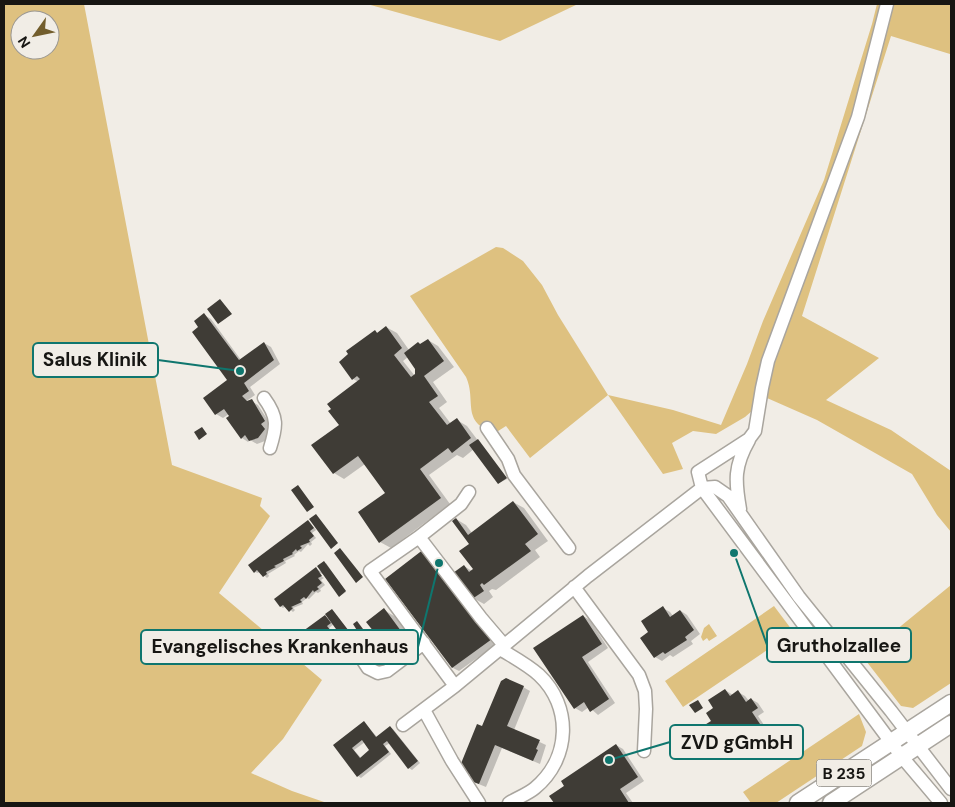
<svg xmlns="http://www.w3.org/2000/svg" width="955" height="807" font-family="'DM Sans',sans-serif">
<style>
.green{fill:#dec180;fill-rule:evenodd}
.shadow{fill:#0003;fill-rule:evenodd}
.building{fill:#3f3c36;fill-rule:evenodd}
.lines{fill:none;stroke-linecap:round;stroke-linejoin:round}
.minor-casing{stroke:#a9a59e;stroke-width:15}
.major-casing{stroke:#a9a59e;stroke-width:19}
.minor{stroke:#fff;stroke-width:12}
.major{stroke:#fff;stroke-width:16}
.labels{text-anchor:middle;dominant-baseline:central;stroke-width:5;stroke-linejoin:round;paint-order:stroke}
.shield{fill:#f1ede6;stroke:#585652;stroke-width:1}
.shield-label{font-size:16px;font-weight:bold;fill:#171613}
.leader{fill:none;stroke:#0f766e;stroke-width:2}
.callout-dot{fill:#0f766e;stroke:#f1ede6;stroke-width:2}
.callout{fill:#f1ede6;stroke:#0f766e;stroke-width:2}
.callout-label{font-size:19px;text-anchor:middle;font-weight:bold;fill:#171613}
</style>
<rect width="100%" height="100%" fill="#f1ede6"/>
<path class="green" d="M4 4H84L172 465 262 498 260 506 270 516 219 593 322 680 283 739 251 773 292 791 327 803H4ZM20 20H50V50H20Z
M367 4H578L500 41Z
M877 4H951V50L950 54 891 36 802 316 879 358 826 400 891 430 951 471V532L937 515 912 474 817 420 767 398 745 417 716 434 693 431 672 443 683 469 663 474 608 395 530 458 506 426 495 433C460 422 477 401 466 377L410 296 496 247 503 248 523 261 542 285 558 315 608 395 673 410 721 425 747 364 763 321 824 180 872 24Z
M951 585V683L913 708 901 706 863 657Z
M774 606 792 630 788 636 683 707 665 681Z
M709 624 717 636 709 641 707 638 703 641 701 637 704 628Z
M859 714 866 732 862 746 776 803H751L743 792Z"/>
<path class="shadow" d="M204 315 211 319 241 360 264 343 271 347 280 364 250 387 255 395 245 402 251 401 258 405 271 425 267 428 271 433 265 441 257 444 250 440 248 442 242 438 229 414 223 418 216 414 229 380 199 327Z
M386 327 397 333 409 350 428 340 438 346 454 367 433 382 447 402 439 408 451 424 457 420 467 426 507 479 499 483 474 449 463 458 457 455 429 475 450 504 391 548 380 542 386 493 365 464 344 479 334 473 340 426 359 382 353 379 375 331 378 333ZM408 357 417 368 415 376 403 361Z
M513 502 524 508 548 541 535 550 540 557 496 590 492 589 489 591 493 597 484 604 473 598 464 566 472 571 474 569 471 544 456 519 466 525 472 533Z
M308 521 316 530 312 533 316 538 311 542 312 544 310 546 308 544 301 552 299 551 294 555 295 556 285 561 286 563 268 574 269 576 267 578 260 571 258 573 255 572Z
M326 563 346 592 340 596 326 576 317 571 316 573 324 578 321 580 325 585 320 589 321 591 318 593 316 592 309 599 307 598 302 602 303 604 293 608 295 610 293 612 286 606 283 608 280 606 316 569 324 573Z
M386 579 498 643 459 671 453 668Z
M663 608 670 612 673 616 681 611 687 615 700 634 691 641 693 644 673 657 670 655 662 661 655 657 650 632Z
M384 610 399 619 415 640 402 650 410 660 394 672 378 664Z
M333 611 352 636 345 639 334 624 329 628 333 633 328 637 330 638 327 641 325 639 318 647 312 641 309 643 306 641 325 616 331 620Z
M583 616 590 620 608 648 588 662 615 703 598 715 589 707 582 712 575 708Z
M523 687 530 691 514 730 546 745 540 764 502 748 486 787 476 783 470 779 483 728Z
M725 690 733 695 738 692 745 696 749 701 751 699 758 703 764 712 758 716 766 728 759 733 766 744 751 754 745 750 741 745 736 749 728 743 723 746 716 743 713 721 715 708Z
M364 722 377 737 390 727 393 729 420 763 412 770 409 768 390 743 385 746 391 754 361 778 358 776 334 746ZM365 742 371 750 361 758 354 750Z
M616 745 623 749 644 781 626 793 633 803H555L551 796Z"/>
<path class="building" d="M220 299 232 314 218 324 207 309Z
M204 313 239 360 264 342 274 360 244 383 249 391 242 396 247 401 252 399 265 421 261 424 265 429 258 438 249 441 245 435 241 439 226 418 229 416 224 409 215 415 203 398 227 380 192 332 198 327 194 321Z
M386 326 402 348 394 355 411 377 415 374V369L404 353 418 342 420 344 428 339 444 361 424 376 438 396 429 402 447 425 457 418 471 438 452 453 448 448 420 469 441 498 379 543 358 512 385 493 358 456 333 474 311 445 339 425 328 411 331 409 327 404 360 379 357 376 352 380 339 362 348 354 346 351 375 330 377 333Z
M202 427 207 434 199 440 194 432Z
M478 439 507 478 498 484 469 445Z
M298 485 314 507 307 512 291 490Z
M513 501 538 534 525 544 531 551 484 585 482 583 480 585 484 591 472 599 453 573 464 565 469 572 473 569 459 551 469 544 452 521 456 518 468 535Z
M316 514 338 543 331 549 309 519Z
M308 520 314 528 310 531 314 536 309 540 310 542 300 546 302 548 297 551 296 549 292 553 293 554 283 559 284 561 274 566 276 567 266 572 267 574 263 577 257 570 254 573 248 565Z
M340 548 363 577 356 583 334 553Z
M424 549 492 639 452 668 385 579Z
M324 561 346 591 339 597 317 566Z
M316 567 322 576 318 578 322 583 317 587 319 589 314 592 313 590 306 599 304 597 300 600 302 602 291 607 293 608 289 612 283 605 280 607 274 599Z
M663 606 670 617 680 610 694 630 685 637 687 640 665 654 663 652 654 658 640 638 648 632 641 621Z
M384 608 401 631 388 641 395 651 378 665 360 642 374 632 366 622Z
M332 609 352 635 344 640 325 614Z
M325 615 331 623 327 626 331 631 326 635 327 636 323 640 322 638 315 646 309 639 306 642 299 634Z
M583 615 602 644 582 657 609 699 590 712 584 702 574 709 533 648Z
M357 621 363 629 358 632 353 624Z
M506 678 524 686 507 726 540 740 536 749 538 750 533 761 495 745 479 784 468 780 470 775 464 772 465 769 460 766 477 724 482 726 501 681Z
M725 689 730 696 738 690 746 702 751 698 758 708 752 712 760 724 753 729 760 740 744 751 736 740 728 746 723 738 715 744 703 726 711 721 706 713 713 708 708 700Z
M698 700 703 708 695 713 689 705Z
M364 721 376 737 390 726 418 761 408 769 387 741 383 744 389 752 357 777 333 745ZM362 740 369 750 360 758 352 748Z
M616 744 638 777 620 789 629 803H554L549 796 564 786 561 781Z"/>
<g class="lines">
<g class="minor-casing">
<path id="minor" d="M887 4 858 117 768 361 762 388 755 431 749 439 698 472 702 488 902 757 941 803
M264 398C278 417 277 426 270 448
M487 428 508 459 514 475 569 548
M740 509C735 481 734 466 749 440
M419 537 461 504 469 492
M574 587 639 675 645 691 646 709 644 751
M352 644 368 668 378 673 387 671 424 643
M500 649C513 657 528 665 539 675 572 706 571 758 535 788 528 794 517 798 509 803
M455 686 370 571 419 537 481 618 504 645
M424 710 452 761 479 803
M403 725 455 686 588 576 702 488 715 487 728 496 799 597 891 711 951 789"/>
</g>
<g class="major-casing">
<path id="major" d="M798 803 951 703
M831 803 951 724"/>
</g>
<use href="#minor" class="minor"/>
<use href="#major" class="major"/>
</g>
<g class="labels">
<rect class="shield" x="816.5" y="759.5" width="55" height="27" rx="4"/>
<g class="shield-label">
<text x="844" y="773">B 235</text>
</g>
</g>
<path class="leader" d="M240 371L158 360M734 553L767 645M439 563L418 647M609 760L670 742"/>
<g class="callout-dot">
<circle cx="240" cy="371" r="5"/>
<circle cx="734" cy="553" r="5"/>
<circle cx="439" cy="563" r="5"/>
<circle cx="609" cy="760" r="5"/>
</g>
<g class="callout">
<rect x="33" y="343" width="125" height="34" rx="5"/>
<rect x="767" y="628" width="144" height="34" rx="5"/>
<rect x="141" y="630" width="277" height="34" rx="5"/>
<rect x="670" y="725" width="133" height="34" rx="5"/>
</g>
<g class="callout-label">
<text x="95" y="366">Salus Klinik</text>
<text x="839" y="652">Grutholzallee</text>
<text x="280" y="653">Evangelisches Krankenhaus</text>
<text x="737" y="749">ZVD gGmbH</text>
</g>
<rect width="955" height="807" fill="none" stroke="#171613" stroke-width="10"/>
<g transform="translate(35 35) rotate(237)"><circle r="24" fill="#f1ede6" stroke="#9a9792"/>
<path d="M0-4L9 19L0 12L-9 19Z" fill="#725d2c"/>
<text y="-8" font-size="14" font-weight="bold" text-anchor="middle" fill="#171613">N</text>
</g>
</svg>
